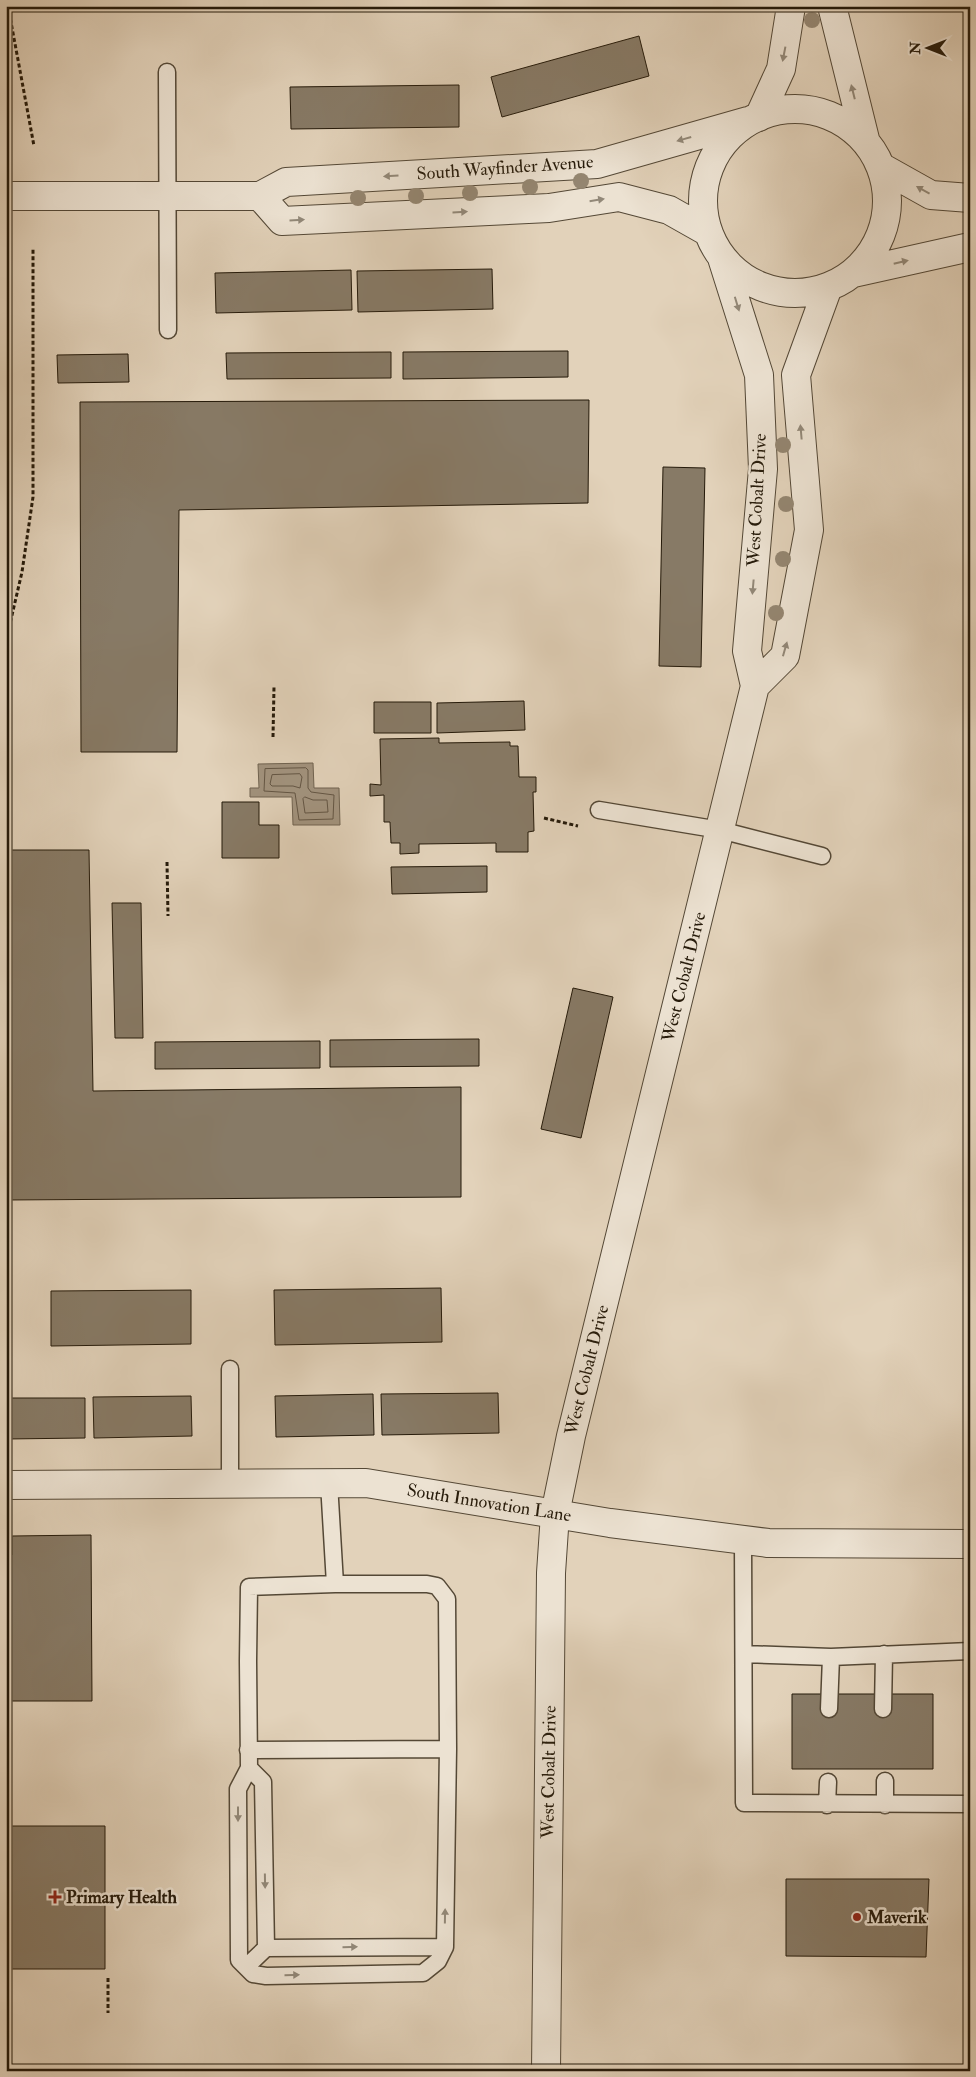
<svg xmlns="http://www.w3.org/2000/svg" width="976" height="2077" font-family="'IM FELL Double Pica',serif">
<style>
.water{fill:#a2937e;stroke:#706350}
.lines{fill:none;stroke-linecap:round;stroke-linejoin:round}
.shore{stroke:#645644;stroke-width:1}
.building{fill:#877a66;stroke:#251a0a}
.service-casing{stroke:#544836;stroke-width:19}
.minor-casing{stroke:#544836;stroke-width:30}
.tertiary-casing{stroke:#544836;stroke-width:30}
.path{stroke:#251a0a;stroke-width:3;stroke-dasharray:4 2.5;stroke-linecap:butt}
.service{stroke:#ece2d2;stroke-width:16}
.minor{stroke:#ece2d2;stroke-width:28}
.tertiary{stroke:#ece2d2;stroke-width:28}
.tree{fill:#948671}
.oneway{fill:#928878}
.poi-dot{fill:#8f2418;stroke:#ece2d2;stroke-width:2}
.labels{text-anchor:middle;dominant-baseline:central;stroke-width:5;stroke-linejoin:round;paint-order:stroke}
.street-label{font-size:18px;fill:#251a0a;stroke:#ece2d2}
.poi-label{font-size:18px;font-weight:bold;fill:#251a0a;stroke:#ece2d2;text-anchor:start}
</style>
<rect width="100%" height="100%" fill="#e2d2ba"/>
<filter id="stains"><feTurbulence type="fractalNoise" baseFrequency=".004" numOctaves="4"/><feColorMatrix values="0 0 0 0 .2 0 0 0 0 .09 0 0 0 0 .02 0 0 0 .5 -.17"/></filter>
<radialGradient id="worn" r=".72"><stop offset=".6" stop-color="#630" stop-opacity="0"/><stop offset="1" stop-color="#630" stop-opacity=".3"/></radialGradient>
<path class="water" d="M313 763 314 788H339L340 825H293L292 797H250V788H259L258 764Z"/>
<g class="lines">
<path class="shore" d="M306 768 308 770V788L311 792 334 795 333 819 299 820 295 793 264 791 265 769Z
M300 774 302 777 300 788 293 786H272L270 784 272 775Z
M305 797 313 800H327L328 812 305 813 303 799Z"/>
</g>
<path class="building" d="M639 36 649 76 502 117 491 77Z
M459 85V127L291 129 290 87Z
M492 269 493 309 358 312 357 271Z
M351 270 352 310 216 313 215 273Z
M568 351V377L403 379V352Z
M391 352V378L227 379 226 353Z
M128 354 129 382 58 383 57 355Z
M589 400 588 503 179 510 177 752H81L80 402Z
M663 467 705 468 701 667 659 666Z
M524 701 525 730 437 733V703Z
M374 702H431V733H374Z
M439 738V743L510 742V746H518L519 777H536V792H533L534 831 528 832V852H496V843L419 844V853L400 854V843H391L390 822H384V795L370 796V784L381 785 380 739Z
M222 802H259V825H279V858H222Z
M6 850H89L93 1091 461 1087V1197L6 1200Z
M487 866V892L392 894 391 867Z
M112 903H141L143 1038H115Z
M573 988 613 997 581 1138 541 1129Z
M479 1039V1066L330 1067V1040Z
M320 1041V1068L155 1069V1042Z
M441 1288 442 1342 275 1345 274 1290Z
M191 1290V1344L51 1346V1291Z
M498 1393 499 1433 382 1435 381 1394Z
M373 1394 374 1435 276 1437 275 1396Z
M191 1396 192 1436 94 1438 93 1397Z
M6 1398H85V1438L6 1439Z
M91 1535 92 1701H6V1555H12V1536Z
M792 1694H933V1769H792Z
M6 1826H105V1969H6Z
M786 1879H929L926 1957 786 1956Z"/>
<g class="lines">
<g class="service-casing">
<path id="service" d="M167 72 168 330
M599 810 720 830 822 856
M230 1369V1484
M329 1483 335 1584 249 1587 248 1661 249 1768 238 1789 239 1960 253 1974 266 1976 423 1973 438 1961 445 1947 448 1749
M743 1540 744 1803 970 1804
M744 1654 831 1657 970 1651
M829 1709 831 1657
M883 1709 884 1654
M248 1750 448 1749 447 1599 437 1586 427 1584H335
M249 1768 263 1782 266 1948
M885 1781V1805
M827 1805 828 1782
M246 1967 266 1948 445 1947"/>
</g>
<g class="minor-casing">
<path id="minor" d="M6 1485 366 1483 610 1523 768 1543 970 1544"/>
</g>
<g class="tertiary-casing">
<path id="tertiary" d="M832 6 865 139
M703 201a92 92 0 1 1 184 0a92 92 0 1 1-184 0Z
M759 117 781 69 791 6
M881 167 931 195 970 198
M6 196H260L286 182 597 164 748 121
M260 196 282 221 549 208 619 197 669 210 708 232
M853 273 970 247
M755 686 785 656 809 530 796 375 828 287
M546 2071 551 1573 555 1514 571 1436 755 686 747 651 763 469 759 375 722 258"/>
</g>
<path class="path" d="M8 6 34 146
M6 641 22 572 33 497V249
M273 737 274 687
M544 818 578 826
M167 862 168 916
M108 1978V2013"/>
<use href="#service" class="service"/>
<use href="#minor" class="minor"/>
<use href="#tertiary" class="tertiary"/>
</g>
<g class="tree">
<circle cx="812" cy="20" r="8"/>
<circle cx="581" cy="181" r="8"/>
<circle cx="530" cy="187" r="8"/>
<circle cx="470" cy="193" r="8"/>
<circle cx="416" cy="196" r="8"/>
<circle cx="358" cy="198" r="8"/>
<circle cx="783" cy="445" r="8"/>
<circle cx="786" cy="504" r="8"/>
<circle cx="783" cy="559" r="8"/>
<circle cx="776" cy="613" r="8"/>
</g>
<defs><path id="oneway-solid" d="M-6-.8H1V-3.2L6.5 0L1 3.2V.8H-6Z" transform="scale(1.25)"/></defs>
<g class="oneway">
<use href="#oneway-solid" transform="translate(784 54) rotate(101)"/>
<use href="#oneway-solid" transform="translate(853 92) rotate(-104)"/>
<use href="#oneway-solid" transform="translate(684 139) rotate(164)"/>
<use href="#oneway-solid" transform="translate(391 176) rotate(177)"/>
<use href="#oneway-solid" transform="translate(923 190) rotate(-151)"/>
<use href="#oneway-solid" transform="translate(597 200) rotate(-9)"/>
<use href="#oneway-solid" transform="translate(460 212) rotate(-3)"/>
<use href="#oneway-solid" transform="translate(297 220) rotate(-3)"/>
<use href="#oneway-solid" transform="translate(901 262) rotate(-13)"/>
<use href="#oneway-solid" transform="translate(737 304) rotate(73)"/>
<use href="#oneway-solid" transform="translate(801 432) rotate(-95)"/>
<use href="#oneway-solid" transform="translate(753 587) rotate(95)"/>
<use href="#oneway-solid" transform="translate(785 649) rotate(-74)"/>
<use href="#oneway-solid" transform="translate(238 1814) rotate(90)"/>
<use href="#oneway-solid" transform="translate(265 1881) rotate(89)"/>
<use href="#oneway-solid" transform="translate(445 1916) rotate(-89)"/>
<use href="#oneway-solid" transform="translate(350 1947) rotate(-1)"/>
<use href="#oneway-solid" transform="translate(292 1975) rotate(-1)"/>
</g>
<g class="poi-dot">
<path d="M52.5 1889.5h5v5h5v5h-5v5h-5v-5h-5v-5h5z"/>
<circle cx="857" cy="1917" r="5"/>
</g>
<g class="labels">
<g class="street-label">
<text transform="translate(505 168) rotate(-4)">South Wayfinder Avenue</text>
<text transform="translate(757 500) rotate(-87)">West Cobalt Drive</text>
<text transform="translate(684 977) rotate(-76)">West Cobalt Drive</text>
<text transform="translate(587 1370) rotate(-76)">West Cobalt Drive</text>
<text transform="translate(489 1503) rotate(9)">South Innovation Lane</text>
<text transform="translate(549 1772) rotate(-89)">West Cobalt Drive</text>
</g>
<g class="poi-label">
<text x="66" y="1897">Primary Health</text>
<text x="867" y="1917">Maverik</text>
</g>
</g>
<rect width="976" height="2077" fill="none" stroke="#e2d2ba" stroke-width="25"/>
<rect x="8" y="8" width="961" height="2062" fill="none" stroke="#251a0a" stroke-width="2.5"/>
<rect x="12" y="12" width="951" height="2052" fill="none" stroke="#251a0a"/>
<g transform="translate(928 48) rotate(270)" stroke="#ece2d2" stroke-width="4" paint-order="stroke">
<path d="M0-4L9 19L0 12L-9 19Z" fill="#251a0a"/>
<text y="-8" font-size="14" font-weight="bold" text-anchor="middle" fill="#251a0a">N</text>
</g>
<rect width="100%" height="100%" filter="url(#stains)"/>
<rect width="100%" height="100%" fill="url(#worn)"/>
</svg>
